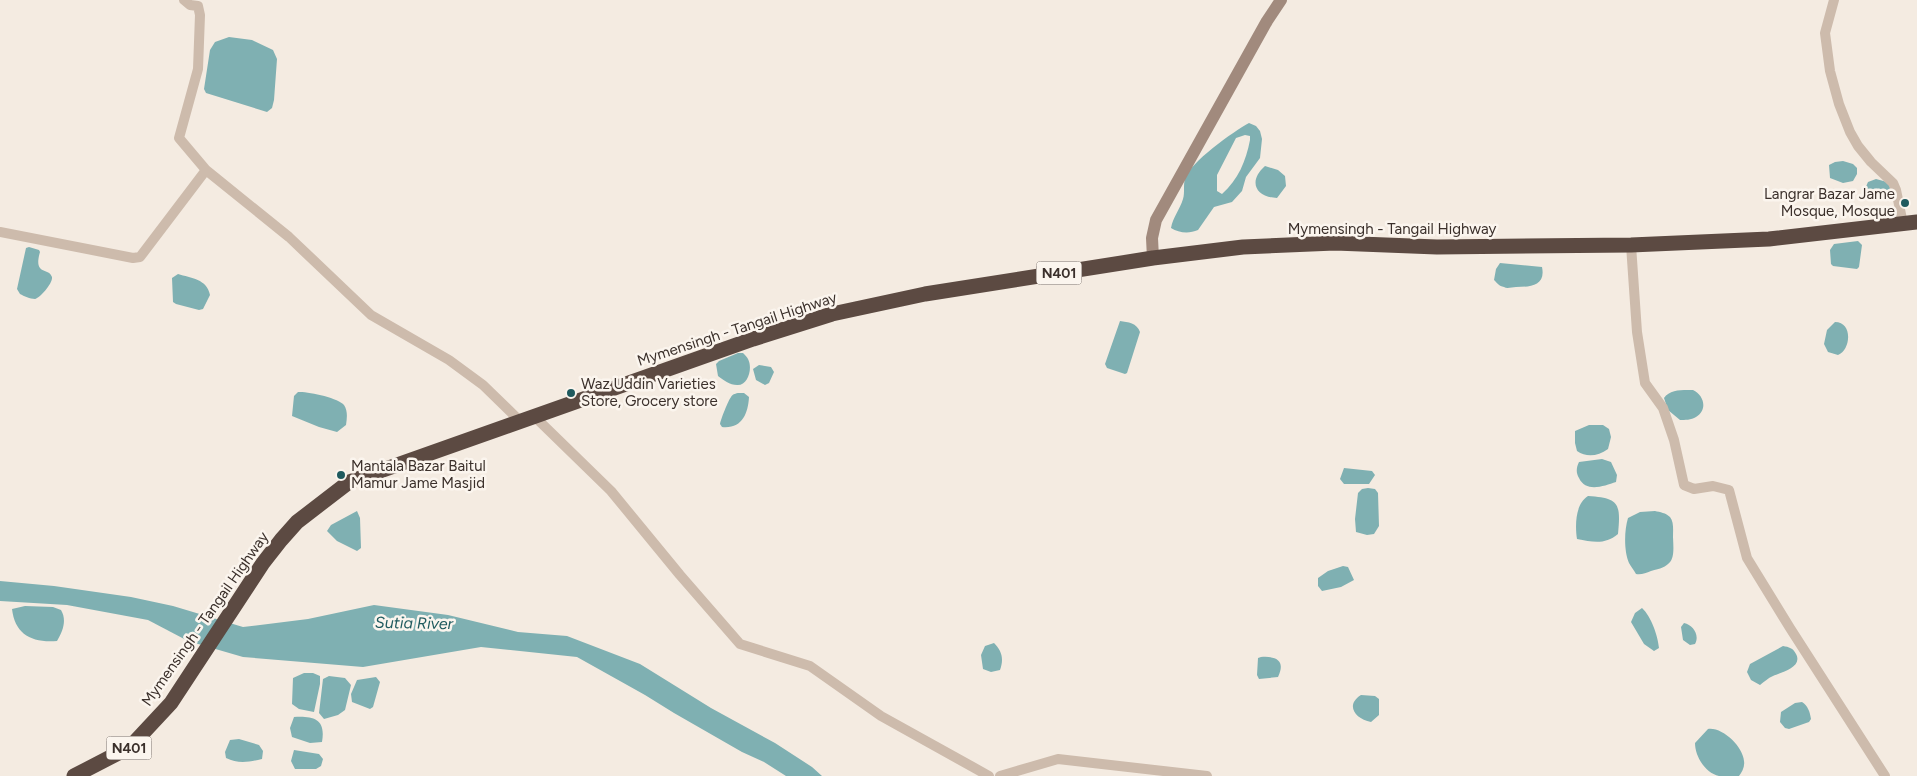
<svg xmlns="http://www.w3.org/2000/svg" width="1917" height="776" font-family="Figtree,sans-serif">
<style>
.water{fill:#7fb0b2;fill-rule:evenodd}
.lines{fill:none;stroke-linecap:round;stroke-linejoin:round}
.street{stroke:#cdbbac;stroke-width:10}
.secondary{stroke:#a18a7d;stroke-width:12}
.highway{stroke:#5c4a42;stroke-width:15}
.poi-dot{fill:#1f5a5e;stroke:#fbf5ee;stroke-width:2}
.labels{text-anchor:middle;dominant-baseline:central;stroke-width:5;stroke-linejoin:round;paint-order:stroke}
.shield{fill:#fbf5ee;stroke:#756b66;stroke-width:1}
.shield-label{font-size:14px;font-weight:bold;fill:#3b302b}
.poi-label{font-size:15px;fill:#3b302b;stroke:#fbf5ee;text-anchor:start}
.street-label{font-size:15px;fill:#3b302b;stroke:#fbf5ee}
.water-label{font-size:16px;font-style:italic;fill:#1f5a5e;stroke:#fbf5ee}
</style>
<rect width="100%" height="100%" fill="#f4ebe1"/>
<path class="water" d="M229 37 252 40 273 50 277 59 274 100 272 108 267 112 206 93 204 89 210 50 215 42Z
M1249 123 1256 126 1260 131 1262 139 1260 158 1246 177 1242 191 1232 202 1214 207 1198 230C1189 234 1179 233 1171 228 1173 217 1180 209 1183 199 1185 192 1183 185 1185 179 1189 163 1234 131 1249 123ZM1245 135 1250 136V140C1246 161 1238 180 1222 194L1217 191V175L1236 138Z
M1843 161 1853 164 1857 168V174L1853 181 1843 183 1830 178 1829 165 1835 162Z
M1265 166 1278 170 1285 176 1286 186 1277 198C1255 197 1248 181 1265 166Z
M1876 179 1887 182 1890 187V191L1872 200 1865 196 1864 191 1868 182Z
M1858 241 1862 245 1859 267 1857 269 1833 266 1831 264 1830 250 1834 244Z
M29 247 39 250 40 252C33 276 49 267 52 277 53 283 40 298 35 299 30 299 24 296 20 294L17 289 26 248Z
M1500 263 1542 267C1546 286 1530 287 1516 287 1512 287 1507 289 1504 287 1499 286 1497 283 1494 280L1496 269Z
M178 274C191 278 207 279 210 295L203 309 199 310 176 304 173 302 172 278Z
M1120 321C1128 322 1137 323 1140 332L1127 373 1125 374 1107 368 1105 364Z
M1835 322C1853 322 1851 350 1838 355L1828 352 1824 344 1827 330Z
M738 353H743C745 355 747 357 748 359 753 368 748 386 737 385 730 385 723 380 718 376L716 364 719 361Z
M759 365 771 367 774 372 769 383 765 385 756 380 753 369Z
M1693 390C1704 395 1708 410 1696 417 1691 420 1685 420 1680 420L1668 410 1664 398C1670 389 1683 390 1693 390Z
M298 392C307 391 339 398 344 405 348 411 347 418 346 425L337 432 319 427 292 416 294 396Z
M738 393H744L749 397C748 414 742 429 722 427L720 424C721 419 728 401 731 397 733 394 734 394 738 393Z
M1589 425H1603L1609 429 1611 437 1608 449C1598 456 1587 458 1577 451L1575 443V431Z
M1602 459 1611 462 1617 475 1616 482C1604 486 1586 493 1579 478 1576 473 1576 468 1579 462Z
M1344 468 1372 471 1375 475 1369 484H1344L1340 479Z
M1368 488 1375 489 1378 493 1379 526 1374 534 1367 535 1356 532 1355 519 1358 493 1362 489Z
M1588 496C1619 498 1621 503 1618 534 1605 545 1593 542 1577 539 1575 526 1575 504 1588 496Z
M357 511 360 518 361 548 357 551 337 541 327 531 331 525Z
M1655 511C1660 512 1666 513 1670 517 1674 522 1673 530 1673 537 1674 558 1675 566 1651 571 1646 573 1641 575 1636 574 1634 570 1631 567 1629 563 1624 552 1624 531 1628 518L1640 512Z
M1343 566 1348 567 1354 580 1341 587 1322 591 1318 586V578L1328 571Z
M0 581 54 586 131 597 173 606 243 627 308 619 374 605 448 615 518 632 567 636 640 664 711 708 775 743 812 767 822 776H786L764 762 742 752 674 713 645 695 577 657 481 647 363 667 243 657 188 641 148 620 67 605 0 601Z
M25 606 53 607 61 610C67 620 63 631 57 641 31 643 15 634 12 609Z
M1642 608C1651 616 1658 636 1659 648L1654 651 1644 644 1631 622 1635 613Z
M1684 623C1693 625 1700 635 1695 644L1690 645 1683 640 1681 627Z
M994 643C1002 651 1004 659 1000 670L991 672 983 669 981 655 985 646Z
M1783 646C1789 647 1793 648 1796 654 1803 667 1782 672 1773 676 1768 678 1764 682 1760 685L1751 680 1747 672 1750 664Z
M1261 657C1276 656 1286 660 1278 677L1259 679 1257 675 1258 658Z
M304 673H313L320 676V684L314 712 299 709 292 704 293 678Z
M329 676 345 678 351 685 345 710 338 715 324 719 319 713 323 679Z
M376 677 380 682 373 707 370 709 352 702 351 694 357 680Z
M1361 695 1375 696 1379 699V715L1371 722C1355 719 1345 705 1361 695Z
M1802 702C1808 706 1810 712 1811 719L1809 722 1789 729 1785 728 1780 722 1781 712 1795 703Z
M294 717C314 716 326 719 322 742L310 743 292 737 290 728Z
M1708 729C1723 727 1743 747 1744 761 1745 767 1742 772 1739 776 1733 776 1725 776 1719 776 1705 773 1695 756 1695 743Z
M239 739 259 745 263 751 262 759C249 762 238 764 226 758L225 752 230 740Z
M294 750 319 754 323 759 321 766 316 769H295L291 761Z"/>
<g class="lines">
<path class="street" d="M184 0 190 5 198 6 200 15 198 69 179 138 206 170 289 237 371 315 449 360 483 385 520 421
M1834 0 1825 33 1830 71 1839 104 1850 132 1858 146 1871 162 1893 183 1896 190 1903 224
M0 232 133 258 140 257 206 170
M1631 245 1637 332 1645 383 1663 408 1674 440 1684 485 1694 489 1713 486 1729 490 1747 558 1790 628 1885 776
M534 416 611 491 680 575 740 644 810 666 881 716 989 776
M1000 776 1058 759 1207 776"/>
<path class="secondary" d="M1153 258 1152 238 1156 220 1267 21 1281 0"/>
<path class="highway" d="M74 776 130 747 171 703 263 563 281 540 297 522 349 482 753 339 832 314 925 294 1153 258 1243 247 1335 243 1437 247 1631 245 1769 239 1917 222"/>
</g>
<g class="poi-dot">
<circle cx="1905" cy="203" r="5"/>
<circle cx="571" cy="393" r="5"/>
<circle cx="341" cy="475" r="5"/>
</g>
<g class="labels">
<g class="shield">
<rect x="1036.5" y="261.5" width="45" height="23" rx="4"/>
<rect x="106.5" y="736.5" width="45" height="23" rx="4"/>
</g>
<g class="shield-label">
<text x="1059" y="273">N401</text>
<text x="129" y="748">N401</text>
</g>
<g class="poi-label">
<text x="1895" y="194" text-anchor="end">Langrar Bazar Jame<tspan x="1895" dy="17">Mosque, Mosque</tspan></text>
<text x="581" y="384">Waz Uddin Varieties<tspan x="581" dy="17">Store, Grocery store</tspan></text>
<text x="351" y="466">Mantala Bazar Baitul<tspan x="351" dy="17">Mamur Jame Masjid</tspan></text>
</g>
<g class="street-label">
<text x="1392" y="229">Mymensingh - Tangail Highway</text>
<text transform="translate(737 329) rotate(-18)">Mymensingh - Tangail Highway</text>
<text transform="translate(205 619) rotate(-55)">Mymensingh - Tangail Highway</text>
</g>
<g class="water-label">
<text transform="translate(414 623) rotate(1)">Sutia River</text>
</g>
</g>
</svg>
